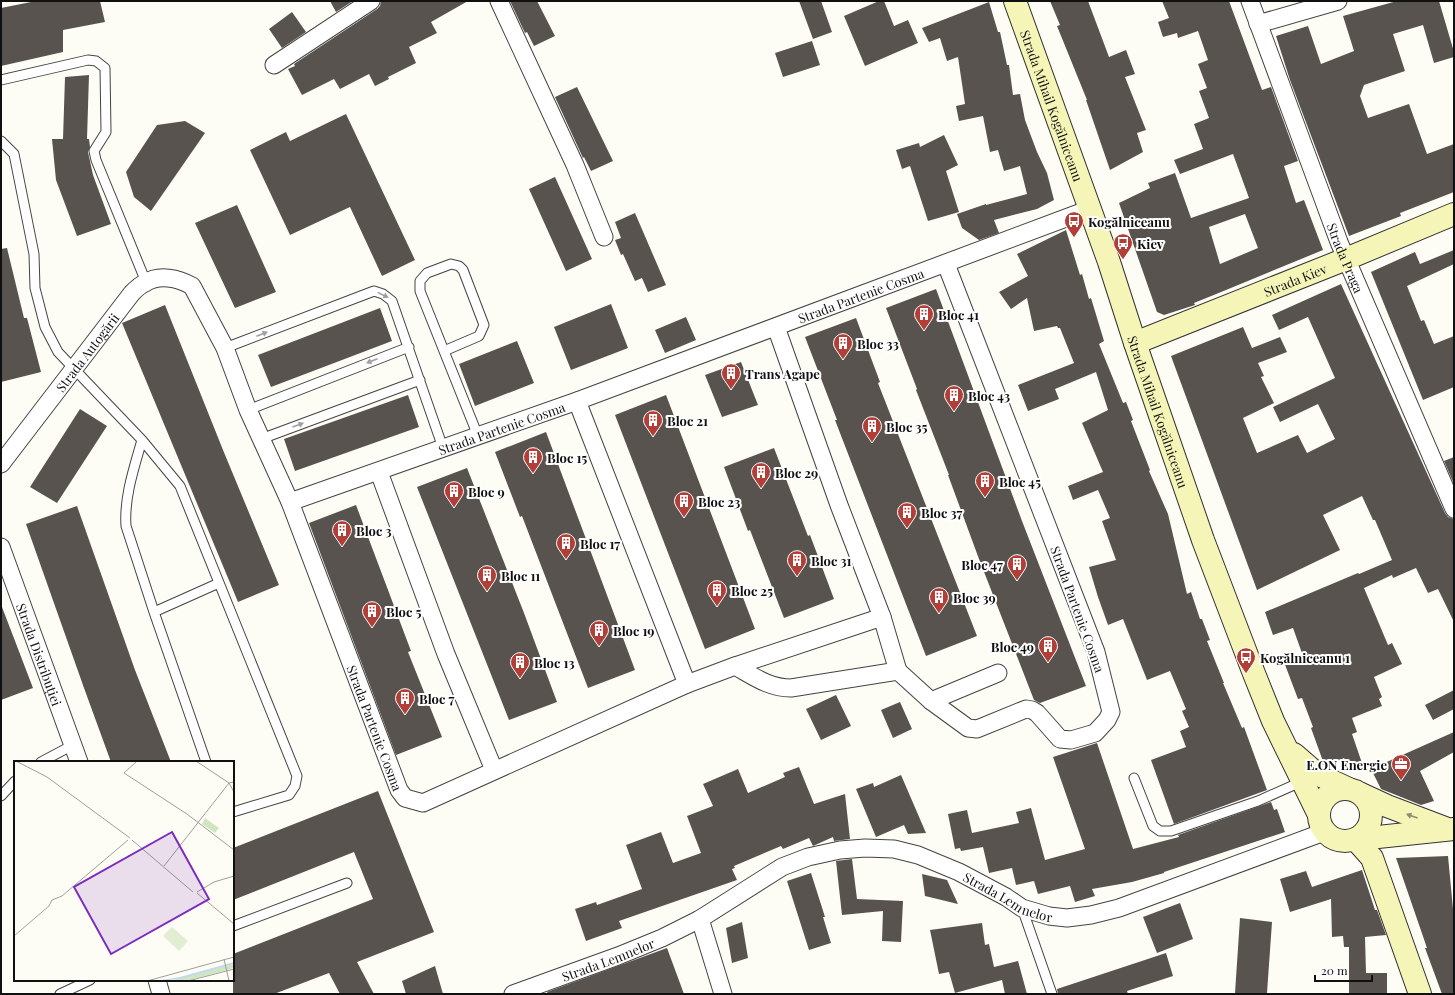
<svg xmlns="http://www.w3.org/2000/svg" width="1455" height="995" font-family="'Playfair Display',serif">
<style>
.building{fill:#58534e;fill-rule:evenodd}
.lines{fill:none;stroke-linecap:round;stroke-linejoin:round}
.lane-casing{stroke:#434343;stroke-width:11}
.street-casing{stroke:#434343;stroke-width:19}
.secondary-casing{stroke:#323232;stroke-width:24}
.lane{stroke:#fff;stroke-width:9}
.street{stroke:#fff;stroke-width:17}
.secondary{stroke:#f6f5b8;stroke-width:22}
.oneway{fill:#9f9f9f}
.oneway2{fill:#8e8e6c}
.labels{text-anchor:middle;dominant-baseline:central;stroke-width:4;stroke-linejoin:round;paint-order:stroke}
.street-label{font-size:13px;fill:#101010;stroke:#fff}
.poi-label{font-size:13px;font-weight:bold;fill:#101010;stroke:#fff;text-anchor:start}
.inset-road{fill:none;stroke:#9f9e99;stroke-width:1}
.view{fill:#7b2cbf;fill-opacity:0.15;stroke:#7b2cbf;stroke-width:2}
.inset-edge{fill:none;stroke:#101010;stroke-width:2}
</style>
<rect width="100%" height="100%" fill="#fefdf5"/>
<path class="building" d="M36 1H100L105 22 63 30V52L1 66V8Z
M330 1H353L336 12Z
M381 1H468L431 22 437 33 409 47 416 63 388 77 389 79 375 86 369 74 340 89 334 79 302 95 288 69 295 66 294 64 377 9 380 6Z
M510 1H537L555 36 534 46 527 32 525 33Z
M799 1H821L832 32 813 39Z
M879 1H884L894 26 908 20 918 43 865 66 844 16Z
M1050 1H1088L1109 57 1126 50 1135 74 1125 77 1146 130 1137 133 1143 152 1110 170 1086 100H1087L1057 26 1060 25Z
M1162 1H1229L1262 90 1271 87 1298 161 1284 166 1296 203 1304 200 1323 250 1226 290 1194 303 1195 305 1164 315 1157 312 1119 203 1150 188 1148 183 1175 173 1191 218 1249 198 1233 154 1180 174 1174 160 1203 149 1194 124 1209 118 1199 91 1207 88 1198 64 1208 60 1198 31 1178 38 1177 33 1163 37 1158 22 1169 18ZM1245 214 1258 248 1220 264 1209 227Z
M1397 1H1439L1454 52V57L1434 63 1423 25 1393 34 1405 71 1364 85 1360 96 1368 118 1409 104 1427 154 1454 144V192L1400 213 1401 216 1349 236 1290 80 1276 36 1308 26 1321 64 1354 51 1343 16Z
M989 2 998 32H1000L1007 65H1009L1013 95 1020 94 1025 120 1037 152 1047 173 1054 200 1037 209 994 220 999 233 979 240 962 228 957 214 986 204V205L1027 194 1020 166 1004 171 998 150 990 152 983 116 959 121 956 106 965 104 958 57 947 61 940 38 929 42 922 28Z
M292 12 306 32 282 48 269 29Z
M812 41 820 65 783 77 775 53Z
M89 75 87 139H89L90 147 88 152 93 175 111 224 77 236 56 180 52 139H63L65 77Z
M577 87 613 161 591 171 584 157 583 158 555 97Z
M346 114 415 260 382 276 350 207 290 235 250 150 286 132 290 141Z
M185 121 205 133 151 211 134 197 126 172 157 125Z
M944 135 958 165 946 171 959 212 928 221 910 166 902 169 896 150 919 143 920 147Z
M555 177 592 259 566 271 529 189Z
M237 205 276 292 235 308 195 223Z
M635 213 666 285 648 292 642 278 635 281 623 254 621 255 615 240 621 238 615 222Z
M1066 230 1080 275 1082 274 1089 299 1091 298 1104 341 1099 344 1123 403 1126 402 1133 420 1131 421 1150 470 1149 471 1168 514 1187 594 1191 592 1200 619H1202L1210 640 1207 641 1224 683H1223L1242 728 1244 727 1267 790 1174 824 1151 760 1186 747 1180 731 1189 727 1182 711 1186 709 1170 671 1147 680 1123 619 1108 625 1098 597 1089 567 1116 560 1102 521 1110 518 1098 490 1073 500 1068 486 1103 472 1082 423 1108 410 1096 372 1055 389 1059 399 1028 411 1018 385 1074 363 1060 328H1058L1057 326 1034 331 1027 298 1011 309 999 292 1028 276 1017 254Z
M7 248 24 318H27L41 372 1 382V249Z
M1454 250V264L1407 286 1421 321 1424 320 1434 344 1454 336V387L1423 400 1371 272 1415 252 1420 264Z
M1341 284 1445 513 1448 517 1454 519V622L1438 589 1428 593 1416 568 1393 578 1392 575 1364 588 1388 645 1392 643 1402 664 1374 677 1382 697 1379 699 1382 706 1352 718 1357 732 1352 734 1362 763 1349 768 1344 758 1329 766 1324 764 1311 728 1313 727 1302 698 1298 699 1284 662 1303 656 1293 628 1273 635 1265 612 1358 573 1359 574 1392 560 1375 520H1373L1362 496 1323 515 1340 550 1257 590 1171 356 1243 327 1252 348 1280 337 1287 352 1258 363 1264 376 1261 377 1274 403 1243 418 1257 453 1298 435 1307 453 1335 439 1318 404 1280 422 1273 407 1335 378 1308 317 1279 330 1272 315Z
M936 289 1022 521 1086 686 1040 703 1034 700 979 559 948 475H949L916 390 917 389 886 308Z
M611 304 628 348 571 370 554 327Z
M165 305 223 450 279 585 238 602 122 323Z
M380 308 392 341 271 387 258 355Z
M686 317 696 340 665 353 655 330Z
M856 318 880 382 878 383 977 636 926 656 835 420H837L805 337Z
M517 341 534 383 475 406 459 364Z
M741 362 758 405 722 417 705 375Z
M408 395 419 427 295 471 284 439Z
M666 395 755 629 705 649 615 415Z
M80 409 107 426 57 503 30 487Z
M546 432 635 670 588 688 522 516 520 517 495 452Z
M774 448 808 536 810 535 834 599 784 618 750 530 748 531 724 467Z
M1454 457V484L1444 461Z
M467 468 524 613 557 702 509 720 417 487Z
M356 505 411 651 408 652 442 737 396 755 309 523Z
M77 506 135 670 171 762H111L84 688 26 524Z
M1 607H2L33 688 1 700Z
M1454 690V709L1433 720 1425 705Z
M836 695 851 726 821 740 806 709Z
M900 702 912 729 893 738 881 710Z
M1454 732V752L1420 771 1434 801 1421 805 1381 789 1371 769Z
M1097 743 1133 849 1179 837 1178 835 1271 802 1274 810 1277 809 1285 832 1164 872V873L1132 882 1092 889 1095 896 1075 902 1070 886 1038 894 1034 881 1016 885 1012 868 989 873 983 847 961 851 960 848 955 849 948 814 967 810 972 833 1019 823 1016 812 1031 808 1045 860 1085 849 1053 757Z
M799 767 814 804 845 794 850 839 834 841 833 837 813 846 809 838 783 849 781 846 734 866 735 868 732 869 737 880 619 921 622 928 586 941 575 909 596 902 597 905 642 889 626 845 661 832 673 863 701 853 687 816 713 806 703 784 738 769 748 793 785 777 783 773Z
M901 775 926 833 908 834 904 825 876 837 856 789 873 783 874 787Z
M378 791 434 932 357 962 374 994H340L329 973 274 994H233V954L373 899 354 852 233 900V848Z
M1448 856 1453 909 1454 908V994H1442L1425 948H1427L1396 858Z
M852 859 857 899 903 901 901 942 882 941 883 911 842 915 836 861Z
M1362 870 1375 910H1377L1386 935 1365 937 1366 973H1387V994H1349V947H1344L1343 936 1332 937 1331 899 1290 912 1280 879 1306 871 1312 887Z
M811 873 825 917H823L831 943 809 950 787 881Z
M922 874 947 880 958 904 925 896Z
M1180 903 1193 939 1157 953 1143 917Z
M1240 918 1272 922 1267 993H1235Z
M742 922 748 958 732 963 726 928Z
M982 923 985 945 989 944 994 967 1018 961 1027 994H1005L1002 980 955 993 949 972 939 974 930 930Z
M667 948 684 994H548L547 992Z
M1166 953 1173 976 1127 991 1128 994H1058L1057 989Z
M435 966 443 994H406L402 981Z"/>
<g class="lines">
<g class="lane-casing">
<path id="lane" d="M1 80 88 60 96 61 105 68 106 132 94 151 96 160 146 282
M1 141 14 154 34 254 35 288 45 327 58 352 142 440 180 486 297 776 295 786 289 795 233 812
M225 348 374 291 383 294 392 301 443 448
M444 351 479 336 484 325 463 270 459 266 451 264 427 273 420 281V291L478 436
M248 410 409 347
M261 439 420 380
M142 440C134 468 124 497 126 526L154 612 206 762
M154 612 219 583
M41 762 73 745
M1134 778 1153 826 1160 831H1171L1258 801 1303 781
M1 796 15 781
M1022 908 1052 994
M233 926 347 883
M60 994 90 980"/>
</g>
<g class="street-casing">
<g id="street">
<path d="M499 1 575 165 604 237"/>
<path id="s1" d="M1250 1 1339 242 1454 509"/>
<path d="M1258 24 1338 1"/>
<path d="M274 65 371 1"/>
<path id="s2" d="M1 464 132 293C136 289 140 285 145 283 159 274 178 278 192 286L225 348 248 410 290 502 399 790 405 798 423 803 687 684 577 401"/>
<path d="M379 472 446 654 494 770"/>
<path id="s3" d="M290 502 577 401 1090 209"/>
<path id="s4" d="M1 547 79 762"/>
<path d="M882 617 898 671"/>
<path d="M735 666C753 676 769 688 791 688L898 671 931 701 968 728 977 729 1026 709 1032 710 1037 713 1060 739 1071 740 1095 733 1107 720 1111 712 1096 652 946 264"/>
<path d="M687 684 735 666 882 617 839 505 776 327"/>
<path d="M931 701 998 673"/>
<path d="M700 919 723 994"/>
<path d="M157 980 161 994"/>
<path id="s5" d="M513 994 618 956 662 938 700 919 782 867 808 857 840 850 865 848 894 849 918 855 959 872 1006 897 1022 908 1049 916 1067 918 1091 915 1119 908 1324 832"/>
</g>
</g>
<g class="secondary-casing">
<g id="secondary">
<path id="s6" d="M1015 1 1109 262 1135 343 1203 540 1253 671 1273 721 1319 815"/>
<path id="s7" d="M1135 343 1346 259 1454 214"/>
<path d="M1294 754 1317 774 1349 789"/>
<circle cx="1345" cy="815" r="26"/>
<path d="M1361 794 1387 806 1445 828"/>
<path d="M1359 839 1454 829"/>
<path d="M1356 840 1372 858 1420 994"/>
</g>
</g>
<use href="#lane" class="lane"/>
<use href="#street" class="street"/>
<use href="#secondary" class="secondary"/>
</g>
<defs><path id="oneway-solid" d="M-6-.8H1V-3.2L6.5 0L1 3.2V.8H-6Z"/></defs>
<g class="oneway">
<use href="#oneway-solid" transform="translate(383 295) rotate(26)"/>
<use href="#oneway-solid" transform="translate(262 334) rotate(-21)"/>
<use href="#oneway-solid" transform="translate(372 361) rotate(159)"/>
<use href="#oneway-solid" transform="translate(298 425) rotate(-20)"/>
</g>
<use class="oneway2" href="#oneway-solid" transform="translate(1412 816) rotate(-160)"/>
<defs>
<g id="bus-pin" transform="scale(1)"><path d="M0 17L-7.5 6A9.5 9.5 0 1 1 7.5 6Z" fill="#b13f38" stroke="#fff"/><path d="M-5-6H5V4H4V6H2V4H-2V6H-4V4H-5ZM-3.5-4V0h7V-4ZM-3.5 1.2v1.5H-2V1.2ZM2 1.2v1.5H3.5V1.2Z" fill="#fff"/></g>
<g id="building-pin" transform="scale(1)"><path d="M0 17L-7.5 6A9.5 9.5 0 1 1 7.5 6Z" fill="#b13f38" stroke="#fff"/><path d="M-4-6H4V6H1V3H-1V6H-4ZM-2.5-4.3h1.7v1.8h-1.7ZM.8-4.3h1.7v1.8H.8ZM-2.5-1h1.7V.8h-1.7ZM.8-1h1.7V.8H.8Z" fill="#fff"/></g>
<g id="office-pin" transform="scale(1)"><path d="M0 17L-7.5 6A9.5 9.5 0 1 1 7.5 6Z" fill="#b13f38" stroke="#fff"/><path d="M-6-3h4V-5.5h4V-3h4V5H-6ZM-1-4.5V-3h2v-1.5ZM-6 0V1H6V0Z" fill="#fff"/></g>
</defs>
<g fill-rule="evenodd">
<use href="#bus-pin" x="1074" y="221"/>
<use href="#bus-pin" x="1123" y="243"/>
<use href="#building-pin" x="924" y="314"/>
<use href="#building-pin" x="843" y="343"/>
<use href="#building-pin" x="731" y="373"/>
<use href="#building-pin" x="954" y="395"/>
<use href="#building-pin" x="653" y="420"/>
<use href="#building-pin" x="872" y="426"/>
<use href="#building-pin" x="533" y="457"/>
<use href="#building-pin" x="761" y="472"/>
<use href="#building-pin" x="985" y="481"/>
<use href="#building-pin" x="454" y="491"/>
<use href="#building-pin" x="684" y="501"/>
<use href="#building-pin" x="907" y="512"/>
<use href="#building-pin" x="342" y="530"/>
<use href="#building-pin" x="566" y="543"/>
<use href="#building-pin" x="797" y="560"/>
<use href="#building-pin" x="1017" y="564"/>
<use href="#building-pin" x="487" y="575"/>
<use href="#building-pin" x="717" y="590"/>
<use href="#building-pin" x="939" y="597"/>
<use href="#building-pin" x="372" y="611"/>
<use href="#building-pin" x="599" y="630"/>
<use href="#building-pin" x="1048" y="646"/>
<use href="#bus-pin" x="1246" y="657"/>
<use href="#building-pin" x="520" y="662"/>
<use href="#building-pin" x="405" y="698"/>
<use href="#office-pin" x="1401" y="764"/>
</g>
<g class="labels">
<g class="street-label">
<text stroke="none"><textPath href="#s6" startOffset="111">Strada Mihail Kogălniceanu</textPath></text>
<text stroke="none"><textPath href="#s1" startOffset="274">Strada Praga</textPath></text>
<text stroke="none"><textPath href="#s7" startOffset="172">Strada Kiev</textPath></text>
<text stroke="none"><textPath href="#s3" startOffset="607">Strada Partenie Cosma</textPath></text>
<text stroke="none"><textPath href="#s2" startOffset="141">Strada Autogării</textPath></text>
<text stroke="none"><textPath href="#s6" startOffset="435">Strada Mihail Kogălniceanu</textPath></text>
<text stroke="none"><textPath href="#s3" startOffset="224">Strada Partenie Cosma</textPath></text>
<text transform="translate(1078 609) rotate(70)">Strada Partenie Cosma</text>
<text stroke="none"><textPath href="#s4" startOffset="114">Strada Distribuției</textPath></text>
<text stroke="none"><textPath href="#s2" startOffset="760">Strada Partenie Cosma</textPath></text>
<text stroke="none"><textPath href="#s5" startOffset="538">Strada Lemnelor</textPath></text>
<text stroke="none"><textPath href="#s5" startOffset="101">Strada Lemnelor</textPath></text>
</g>
<g class="poi-label">
<text x="1088" y="221">Kogălniceanu</text>
<text x="1137" y="243">Kiev</text>
<text x="938" y="314">Bloc 41</text>
<text x="857" y="343">Bloc 33</text>
<text x="745" y="373">Trans Agape</text>
<text x="968" y="395">Bloc 43</text>
<text x="667" y="420">Bloc 21</text>
<text x="886" y="426">Bloc 35</text>
<text x="547" y="457">Bloc 15</text>
<text x="775" y="472">Bloc 29</text>
<text x="999" y="481">Bloc 45</text>
<text x="468" y="491">Bloc 9</text>
<text x="698" y="501">Bloc 23</text>
<text x="921" y="512">Bloc 37</text>
<text x="356" y="530">Bloc 3</text>
<text x="580" y="543">Bloc 17</text>
<text x="811" y="560">Bloc 31</text>
<text x="1003" y="564" text-anchor="end">Bloc 47</text>
<text x="501" y="575">Bloc 11</text>
<text x="731" y="590">Bloc 25</text>
<text x="953" y="597">Bloc 39</text>
<text x="386" y="611">Bloc 5</text>
<text x="613" y="630">Bloc 19</text>
<text x="1034" y="646" text-anchor="end">Bloc 49</text>
<text x="1260" y="657">Kogălniceanu 1</text>
<text x="534" y="662">Bloc 13</text>
<text x="419" y="698">Bloc 7</text>
<text x="1387" y="764" text-anchor="end">E.ON Energie</text>
</g>
</g>
<g transform="translate(14 761)">
<rect width="220" height="220" fill="#fefdf5"/>
<path d="M191 57 205 67 201 72 188 63ZM220 203V207L176 219 155 220Z" fill="#d0e5c2"/>
<path d="M158 166 174 180 165 190 149 175Z" fill="#e1eed2"/>
<path d="M220 201V203L166 218 141 220 166 216Z" fill="#c0d9ef"/>
<path class="inset-road" d="M2 0 33 16 116 77M123 0 110 12 173 53 220 89M182 0 215 22 220 31M118 79 179 131M150 105 215 22 220 21M183 131 200 121 220 115M183 132 220 163M0 175 35 145 38 139 48 135 114 79M210 198 215 220M133 220 220 196M174 220 220 208"/>
<path class="view" d="M158 71 195 138 97 193 60 126Z"/>
<rect width="220" height="220" class="inset-edge"/>
</g>
<rect width="1455" height="995" fill="none" stroke="#101010" stroke-width="4"/>
<path d="M1315 975v6h57v-6" fill="none" stroke="#101010" stroke-width="2"/>
<text x="1321" y="975" font-size="12" fill="#101010" stroke="#ffffff" stroke-width="3" paint-order="stroke">20 m</text>
</svg>
